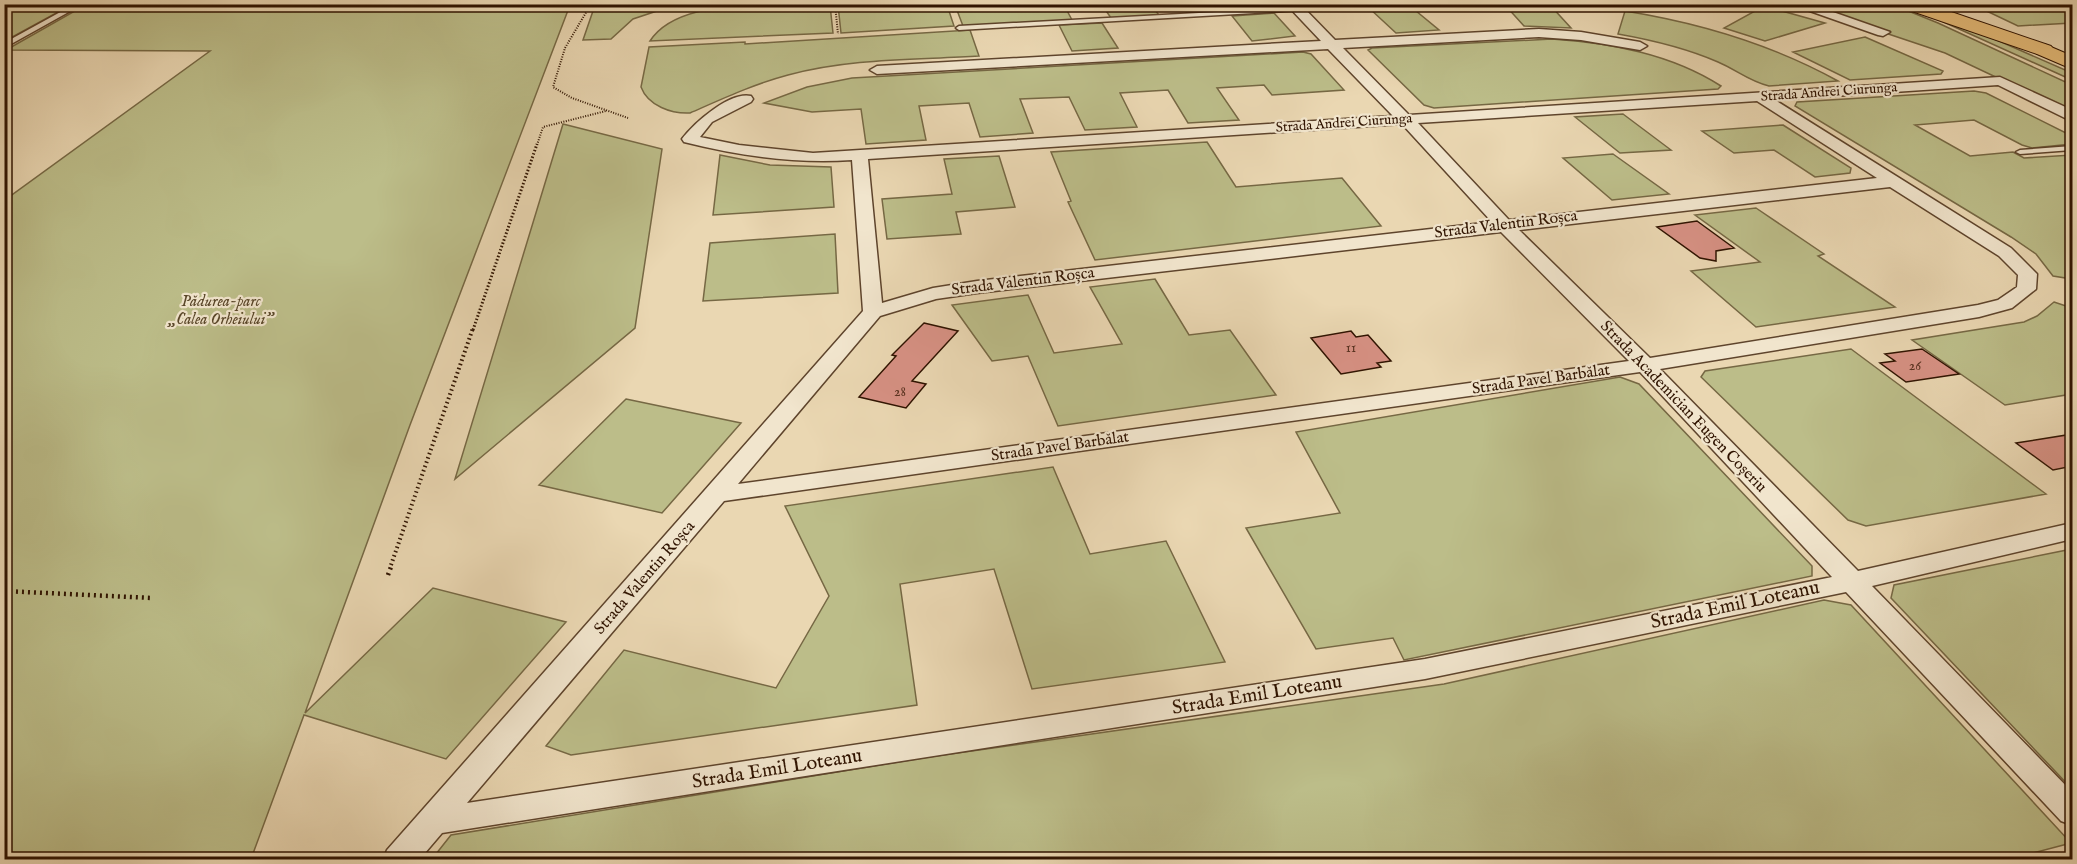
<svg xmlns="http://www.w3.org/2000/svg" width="2077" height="864" font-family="'IM FELL English',serif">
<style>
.green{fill:#bcbd89;stroke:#766844;stroke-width:1.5}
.building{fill:#d79184;stroke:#2f1300;stroke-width:1.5}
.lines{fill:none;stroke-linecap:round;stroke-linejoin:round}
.lane-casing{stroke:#5e442c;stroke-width:3}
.street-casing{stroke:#5e442c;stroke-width:3}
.primary-casing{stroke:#2f1300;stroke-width:2}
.highway-casing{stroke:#2f1300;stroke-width:2}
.path-far3{stroke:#2f1300;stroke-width:2;stroke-dasharray:1 1.5;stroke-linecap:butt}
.path-far2{stroke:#2f1300;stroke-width:3;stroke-dasharray:1.5 2;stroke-linecap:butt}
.path-far1{stroke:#2f1300;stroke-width:4;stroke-dasharray:1.5 3;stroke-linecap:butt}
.path{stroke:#2f1300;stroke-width:4.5;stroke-dasharray:2 4;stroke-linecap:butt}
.lane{fill:#f1e5cd;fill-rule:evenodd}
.street{fill:#f1e5cd;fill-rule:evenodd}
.primary{fill:#e5bc79;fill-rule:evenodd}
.highway{fill:#e5bc79;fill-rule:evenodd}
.labels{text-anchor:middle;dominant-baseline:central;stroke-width:4.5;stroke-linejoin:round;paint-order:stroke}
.far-street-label{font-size:14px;fill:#2f1300;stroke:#f1e5cd}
.number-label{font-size:14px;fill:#593221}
.street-label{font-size:16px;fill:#2f1300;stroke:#f1e5cd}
.park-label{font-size:16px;font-style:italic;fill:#594629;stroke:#f1e5cd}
.near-street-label{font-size:20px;fill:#2f1300;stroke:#f1e5cd}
</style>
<rect width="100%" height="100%" fill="#ead7b2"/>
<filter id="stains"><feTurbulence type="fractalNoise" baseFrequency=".00333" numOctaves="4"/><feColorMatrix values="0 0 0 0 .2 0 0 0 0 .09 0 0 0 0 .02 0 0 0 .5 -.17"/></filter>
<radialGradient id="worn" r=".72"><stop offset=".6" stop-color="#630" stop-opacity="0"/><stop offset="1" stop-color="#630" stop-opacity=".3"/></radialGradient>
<path class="green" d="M5 4H71V5L5 41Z
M87 4 570 5 410 425 305 713 433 588 566 622 446 759 304 715 251 859H5V200L210 51 6 50Z
M1891 4 1938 23 2072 85V113L1945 53 1802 5Z
M595 5V4L675 5 633 19 611 39 583 40Z
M755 5H830L833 33 650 41C670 10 722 6 755 5Z
M838 5H947L954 26 841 33Z
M955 5H1064L1072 20 963 26Z
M1102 5H1151L1159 15 1111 18Z
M1181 5H1266L1270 9 1188 14Z
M1505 5H1550L1571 28 1524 26Z
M1974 5H2072V23L2018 26Z
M1410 6 1439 30 1396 33 1369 8Z
M1764 6 1825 23 1765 41 1724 28Z
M1917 10 1974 30 2072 73V80Z
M1625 11C1700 23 1771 44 1838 81L1769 86C1750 82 1735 69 1718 62 1686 48 1652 40 1618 34Z
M1274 13 1295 36 1252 41 1232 16Z
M1102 23 1118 48 1072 51 1059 25Z
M970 30 979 56C916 60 850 58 788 75 754 84 722 99 690 113 672 114 648 106 641 87L649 47 745 42V44Z
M1865 37 1943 71 1941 74 1850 80 1793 52Z
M1552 39C1611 43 1671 54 1721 86L1718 89 1434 108 1424 105 1368 50 1372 48Z
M1303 52 1311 54 1344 90 1272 95 1264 85 1217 88 1239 120 1188 123 1168 90 1120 93 1137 127 1085 130 1069 97 1020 99 1033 133 980 137 969 103 919 106 926 140 866 144 861 109 812 112 764 103 807 87 852 78Z
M1974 91 1986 93 2072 136V144L2032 148 2022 145 1974 120 1915 125 1970 156 2013 152 2024 158 2072 155V279L2053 276 2036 254 2011 237 1795 106 1797 102Z
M1623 114 1671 150 1620 153 1575 117Z
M563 124 662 149 635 328 455 479Z
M1783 125 1851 168 1850 173 1815 177 1774 150 1734 153 1702 131Z
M1207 142 1236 187 1342 178 1381 226 1095 260 1068 202 1071 201 1051 152Z
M1613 154 1669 194 1612 200 1563 158Z
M720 155 770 165 831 167 834 207 713 215Z
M999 156 1015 207 956 212 961 234 887 239 882 199 952 194 944 159Z
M1756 208 1824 254 1818 256 1895 307 1756 327 1691 271 1760 262 1695 215Z
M835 234 838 293 703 301 710 243Z
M1155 279 1189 335 1230 330 1276 395 1058 426 1028 356 992 361 952 305 1028 295 1054 353 1122 344 1090 287Z
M2054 302 2072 308V394L2005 405 1912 340 2024 322 2037 316Z
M1851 349 2046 494 1866 526 1848 520 1701 377 1705 371Z
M1620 377 1639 384 1812 566V576L1404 660 1393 638 1316 649 1246 528 1340 513 1296 432Z
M626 399 741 423 662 513 539 485Z
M1053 467 1090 554 1166 541 1225 662 1032 689 994 569 900 584 917 705 571 755 546 746 624 650 776 688 829 596 785 506Z
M2072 549V789L1891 598 1894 585Z
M1824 600 1851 605 2071 843 2006 860 432 859 451 835 929 757 1444 684Z"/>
<path class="building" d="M1697 221 1734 248 1716 251V261L1700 258 1657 227Z
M924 323 958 331 912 381 926 384 906 408 859 397 896 356 892 355Z
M1351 331 1356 337 1368 335 1391 361 1377 363 1381 367 1341 374 1311 338Z
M1922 349 1959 374 1906 382 1880 363 1895 361 1885 354Z
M2073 434V466L2053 470 2016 443Z"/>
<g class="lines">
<g class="lane-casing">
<path id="lane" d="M75 4H83L4 48V43Z
M1366 4H1411L959 30 956 28 959 26Z
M2072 146V150L2020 154 2016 152 2020 150Z"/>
</g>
<g class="street-casing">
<path id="street" d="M690 4H707L696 9Z
M1286 4H1300L1335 40 1539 29 1581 32 1640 42 1647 46 1640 50 1581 40 1539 37 1343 48 1409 115 2000 77 2072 110V120L2067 119 1998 85 1775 100 2011 248 2037 274 2036 289 2012 308 1979 317 1660 369 1858 571 2072 523V539L1872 586 2072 792V825L2061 821 1846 592 1425 679 442 833 419 860H383L387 850 863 311 852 160C795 164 740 156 684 142L682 139C694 123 730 91 751 96L753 99 751 102 712 122 700 137 739 145 813 153 1393 116 1328 49 877 74 870 70 877 66 1321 41ZM1757 101 1877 178 1509 220 1418 123ZM1402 124 1492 222 977 281 933 288 882 303 868 159ZM1890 187 1999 256 2018 275 2017 287 1998 300 1978 305 1650 358 1519 230ZM1501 232 1629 361 738 484 880 316 936 299 977 293ZM1640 372 1832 577 1425 659 467 803 724 501Z
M1790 4H1810L1890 32 1883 36 1878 35Z"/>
</g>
<g class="primary-casing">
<path id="primary" d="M2044 44 2072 56V69L2037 54 2034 50 2037 46Z"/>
</g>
<g class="highway-casing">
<path id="highway" d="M1900 4H1928L2051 46 2054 50 2051 54H2037L1903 8Z"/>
</g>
<path class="path-far3" d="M591 4 565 48 553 87 572 98 628 118
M835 4 838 34
M951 4 954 13
M537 145 543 127 606 111"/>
<path class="path-far2" d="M473 330 537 144"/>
<path class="path-far1" d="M391 565 473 328"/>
<path class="path" d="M388 575 392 564
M4 591 152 598"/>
<use href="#lane" class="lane"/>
<use href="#street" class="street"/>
<use href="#primary" class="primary"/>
<use href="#highway" class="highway"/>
</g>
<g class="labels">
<g class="far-street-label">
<text transform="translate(1829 92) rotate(-4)">Strada Andrei Ciurunga</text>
<text transform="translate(1344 123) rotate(-4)">Strada Andrei Ciurunga</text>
</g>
<g class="number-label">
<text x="1351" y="348">11</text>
<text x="1915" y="366">26</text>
<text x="900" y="392">28</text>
</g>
<g class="street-label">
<text transform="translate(1506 225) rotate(-7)">Strada Valentin Roșca</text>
<text transform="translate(1023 282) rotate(-7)">Strada Valentin Roșca</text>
<text transform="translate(1541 380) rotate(-8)">Strada Pavel Barbălat</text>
<text transform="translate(1683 407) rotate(46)">Strada Academician Eugen Coșeriu</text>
<text transform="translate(1060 447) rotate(-8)">Strada Pavel Barbălat</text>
<text transform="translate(645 578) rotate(-49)">Strada Valentin Roșca</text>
</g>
<g class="park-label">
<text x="221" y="302">Pădurea-parc<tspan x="221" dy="18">„Calea Orheiului”</tspan></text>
</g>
<g class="near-street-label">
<text transform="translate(1735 605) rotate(-12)">Strada Emil Loteanu</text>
<text transform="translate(1257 695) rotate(-9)">Strada Emil Loteanu</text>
<text transform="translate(777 769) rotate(-9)">Strada Emil Loteanu</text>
</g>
</g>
<rect width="2077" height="864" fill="none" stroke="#ead7b2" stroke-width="24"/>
<rect x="6" y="6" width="2065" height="852" fill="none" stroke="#2f1300" stroke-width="3"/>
<rect x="12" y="12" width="2053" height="840" fill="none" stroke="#2f1300" stroke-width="1.5"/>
<rect width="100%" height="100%" filter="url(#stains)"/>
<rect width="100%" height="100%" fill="url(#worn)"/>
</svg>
